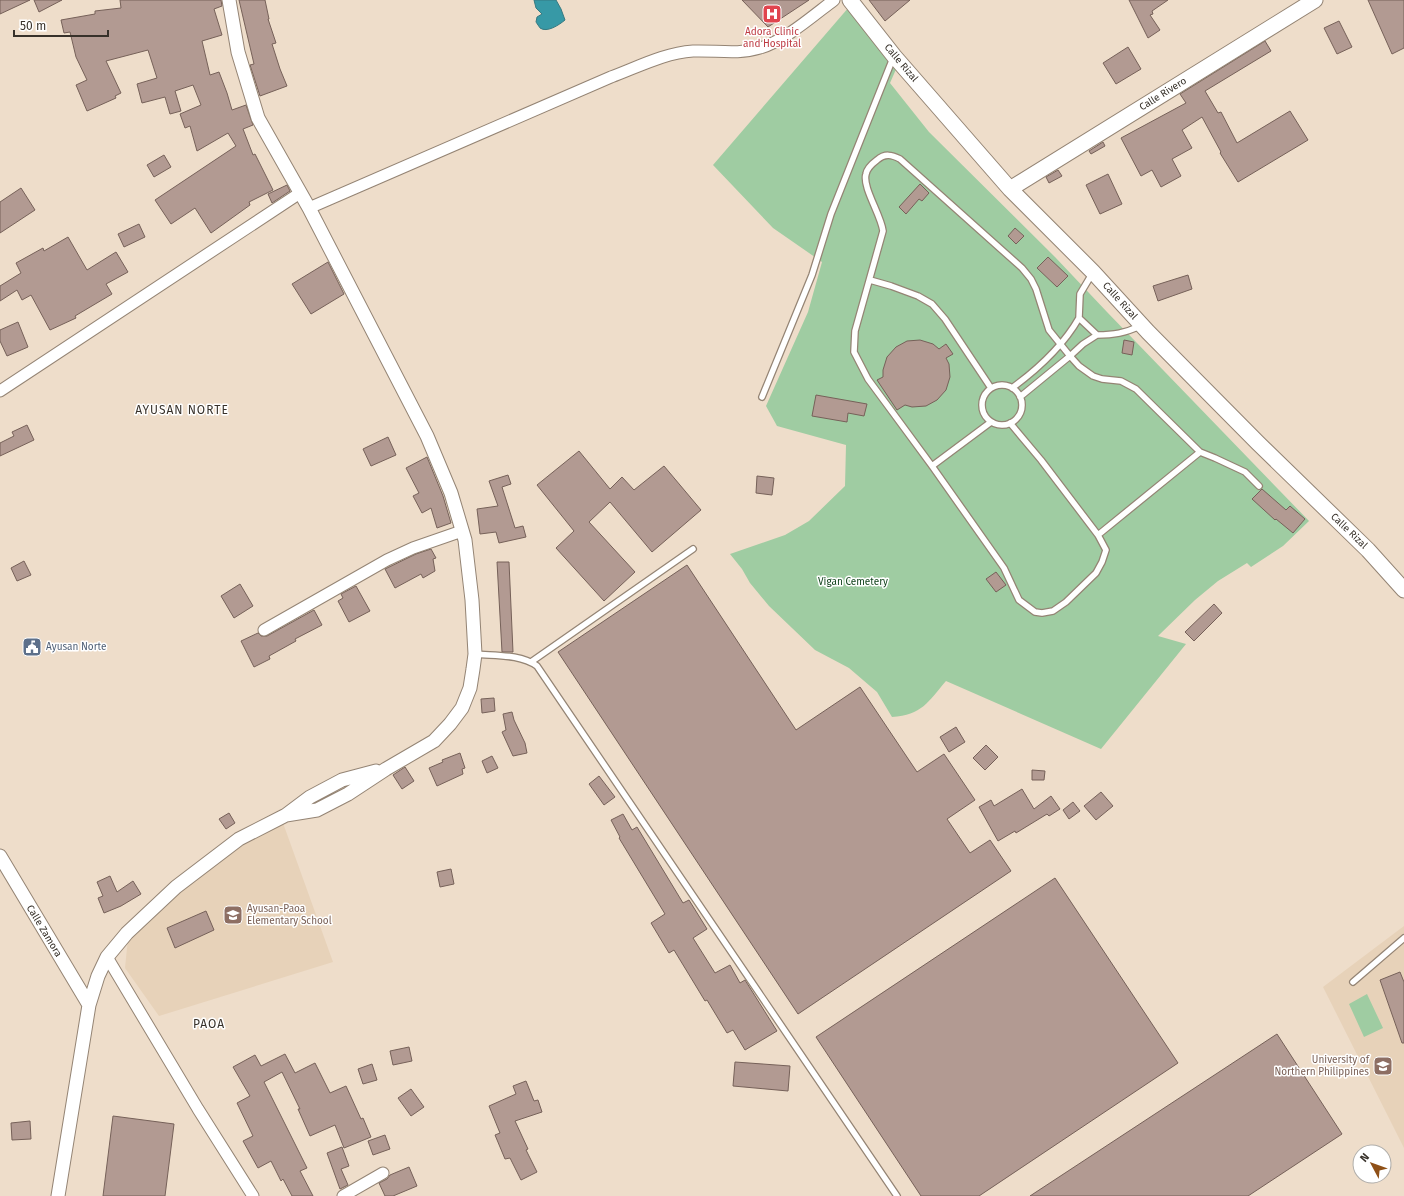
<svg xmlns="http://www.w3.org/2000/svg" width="1404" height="1196" font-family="'Fira Sans',sans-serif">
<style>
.built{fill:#e7d2b9}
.green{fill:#9fcca2}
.water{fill:#3799a6;stroke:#377a81}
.building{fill:#b29a92;stroke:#766159}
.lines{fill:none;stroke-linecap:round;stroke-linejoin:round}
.service-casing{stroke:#948474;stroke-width:8}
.minor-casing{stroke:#948474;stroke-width:13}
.tertiary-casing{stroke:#948474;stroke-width:15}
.secondary-casing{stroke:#948474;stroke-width:17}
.service{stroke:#fff;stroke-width:5.5}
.minor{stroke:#fff;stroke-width:11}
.tertiary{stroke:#fff;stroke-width:13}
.secondary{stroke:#fff;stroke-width:15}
.labels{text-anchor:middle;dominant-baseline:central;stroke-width:3;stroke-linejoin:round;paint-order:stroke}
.health-label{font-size:10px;fill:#be3a42;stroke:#fff}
.street-label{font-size:10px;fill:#37312a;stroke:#fff}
.park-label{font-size:10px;fill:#0b3e16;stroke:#fff}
.service-label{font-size:10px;fill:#4e5e75;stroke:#fff;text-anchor:start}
.education-label{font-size:10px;fill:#785e54;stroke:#fff;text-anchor:start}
.quarter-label{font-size:12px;letter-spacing:1px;fill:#37312a;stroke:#fff}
</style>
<rect width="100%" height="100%" fill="#eeddca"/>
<path class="built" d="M283 823 333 962 159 1016 125 968 128 938 171 893 233 846Z
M1404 926V1148L1323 987Z"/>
<path class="green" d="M849 7 897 67 890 83 929 132 1055 257 1107 312 1309 521 1283 546 1251 567 1247 563 1218 581 1195 600 1158 636 1186 644 1101 749 946 681C928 702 922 715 892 717L877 692 849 668 815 650 769 606 750 583 742 569 730 554 785 535 809 521 845 486 846 445 777 426 766 406 808 312 822 262 773 228 713 165Z
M1367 994 1383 1028 1364 1037 1349 1004Z"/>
<path class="water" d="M534 0H556L561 9 565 20C559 25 547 33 540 28 540 28 536 22 536 22L537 17 542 14 536 8Z"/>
<path class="building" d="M0 0H30L0 14Z
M34 0H62L39 12Z
M120 0H221L222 6 214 9 222 35 202 41 210 75 219 72 227 93 232 110 246 105 253 125 243 129 253 155 255 154 273 190 249 202 250 205 211 233 195 208 171 224 155 200 236 146 228 133 197 151 190 126 185 128 180 114 201 105 193 85 175 91 181 111 170 114 165 97 142 103 137 84 157 78 148 50 106 61 121 93 115 96 116 98 87 111 76 85 87 80 76 57 70 32 64 33 61 20 95 14V11L121 8Z
M239 0H265L269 19H268L276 43 272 44 280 69 287 86 260 96 250 65 254 64Z
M742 0H809L768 27Z
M869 0H910L885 21Z
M1129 0H1168L1152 11 1153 14 1150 15 1160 30 1148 38Z
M1368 0H1404V48L1392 54Z
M1339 21 1352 47 1337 54 1324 28Z
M1265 41 1271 51 1205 91 1218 113 1221 112 1237 143 1290 111 1308 140 1238 182 1220 153 1221 152 1202 117 1182 130 1192 148 1172 159 1181 176 1161 187 1152 170 1141 176 1121 138 1186 103 1180 94Z
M1128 47 1141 69 1116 84 1103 63Z
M1103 142 1105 146 1091 154 1089 151Z
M164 155 171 167 154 177 147 165Z
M1058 170 1062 176 1049 183 1046 177Z
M1108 174 1122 204 1100 214 1086 185Z
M920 184 929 193 922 201 919 199 906 214 899 207Z
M287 185 290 191 272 203 268 194Z
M21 188 35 210 0 233V202Z
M139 224 145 237 124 247 118 234Z
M1015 228 1024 236 1016 244 1008 236Z
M68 237 87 270 116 252 128 272 106 284 112 294 75 316 76 318 50 330 31 295 22 300 17 290 0 301V286L21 273 16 263 43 248 44 251Z
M1048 257 1068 276 1057 287 1037 268Z
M328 262 344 294 311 314 292 284Z
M1188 275 1192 289 1158 301 1153 286Z
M18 322 28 347 7 356 0 341V330Z
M920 340 933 344 939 349 946 344 953 354 946 358 949 364 950 377 946 390 937 400 926 406 912 407 905 405 897 410 877 380 883 377V370L887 357 896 347 907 341Z
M1124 340 1134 342 1132 355 1122 353Z
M816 395 867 404 864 416 848 413 847 422 812 416Z
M27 425 34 440 0 456V443L14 436 12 432Z
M388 437 396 455 371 466 363 449Z
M579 451 610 489 622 477 634 490 664 466 701 510 652 552 610 502 589 522 635 572 604 601 556 548 574 531 537 485Z
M427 457 443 496 451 523 437 528 431 508 422 513 413 496 419 493 406 468Z
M508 475 511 484 502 487 515 528 523 526 526 537 499 543 496 532 480 534 477 509 498 506 489 481Z
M757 476 774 478 772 495 756 493Z
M1262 489 1286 510 1290 506 1305 519 1293 533 1276 519 1275 520 1252 499Z
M431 549 436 558 433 559 435 571 423 578 421 574 395 588 385 569 416 554Z
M24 561 31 575 17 581 11 568Z
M497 562H509L513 652H502Z
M687 565 796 730 860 687 917 772 944 754 975 800 947 819 970 853 990 840 1011 871 798 1014 558 652Z
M996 572 1006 585 996 592 986 579Z
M240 584 253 606 234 618 221 596Z
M356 586 370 611 349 622 338 601 343 598 341 594Z
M1214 604 1222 613 1194 641 1185 632Z
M314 610 322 625 295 639 296 641 269 656 270 659 254 667 241 641 258 633 261 636H267Z
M494 698 495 711 482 713 481 699Z
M512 712 514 720 525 743 527 753 513 756 502 732 506 730 503 714Z
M956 727 965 742 949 752 940 737Z
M986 745 998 757 985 770 973 758Z
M460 753 465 768 462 769 463 774 437 786 429 768 443 762 442 760Z
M492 756 498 768 487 773 482 761Z
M405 767 414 781 402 789 393 775Z
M1032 770 1045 771 1044 780H1032Z
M599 776 615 797 604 805 589 784Z
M1022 789 1034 809 1051 796 1060 809 1049 816 1047 814 1016 833 1015 831 998 841 979 807 991 800 994 806Z
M1101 792 1113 806 1096 820 1084 806Z
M1073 802 1080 811 1069 819 1063 810Z
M229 813 235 823 226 829 219 819Z
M623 814 632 830 637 827 683 903 689 900 707 929 693 938 715 973 730 965 740 983 745 980 777 1031 745 1050 733 1030 727 1033 707 1000 705 1001 674 950 669 953 651 923 665 914 619 838 620 837 611 820Z
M451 869 454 884 440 887 437 872Z
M110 876 117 892 133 881 141 894 121 906 104 913 98 898 103 896 97 882Z
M1055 878 1178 1063 979 1196H921L816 1037Z
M206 911 214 930 175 948 167 928Z
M1400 972 1404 982V1043H1402L1380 980Z
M1277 1034 1342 1134 1248 1196H1030Z
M409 1047 412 1061 393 1065 390 1051Z
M285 1054 295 1073 315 1063 330 1093 346 1086 361 1119 363 1118 371 1137 344 1148 335 1125 310 1136 298 1109H300L282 1072 264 1082 307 1168 300 1171 313 1196H292L283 1179 281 1181 271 1161 258 1168 243 1141 253 1136 237 1103 250 1096 233 1067 255 1055 261 1066Z
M735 1062 790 1066 788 1091 733 1086Z
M372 1064 377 1080 363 1084 358 1069Z
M526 1081 534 1101 538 1100 542 1112 515 1121 528 1149 526 1150 537 1172 521 1180 510 1158 505 1159 495 1135 500 1133 489 1106 516 1094 513 1086Z
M411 1089 424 1107 411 1116 398 1098Z
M113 1116 174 1124 165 1196H103Z
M30 1121 31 1139 12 1140 11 1123Z
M385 1135 390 1149 373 1155 368 1141Z
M342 1147 349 1166 341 1169 348 1185 340 1189 327 1153Z
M409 1167 417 1186 393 1196H385L379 1183 387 1179 390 1175Z"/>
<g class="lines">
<g class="service-casing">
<path id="service" d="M1092 274 1080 294 1079 318 1097 335C1114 335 1125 333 1140 326
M870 280 891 286 918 296 932 304 945 319 991 388
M982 405a20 20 0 1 1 40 0a20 20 0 1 1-40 0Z
M1012 388C1038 369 1063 346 1079 318
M762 397 812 275 831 214 893 58
M1020 397 1070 356 1079 366 1093 376 1102 379 1121 381 1136 389 1200 452 1215 458 1245 472 1259 486
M1010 423 1041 460 1098 535 1106 550 1102 562 1096 573 1066 602 1053 611 1042 613 1035 612 1019 600 1004 568 932 466 868 379 854 352 855 331 883 231C881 215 862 187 866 174 867 168 873 163 877 160 885 153 892 155 900 159L1022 268 1031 279 1036 289 1049 330 1070 356 1083 344 1097 335
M932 466 991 422
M1098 535 1200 452
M475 654C496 656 520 654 537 666L897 1196
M531 662 693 549
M1353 982 1404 938"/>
</g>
<g class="minor-casing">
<path id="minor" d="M309 208 611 77C638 67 664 53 693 51 716 50 737 55 760 48 783 42 814 15 834 0
M0 391 300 193
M264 630 387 560 413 548 462 531
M107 957 198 1109 253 1196
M343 1196 383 1173"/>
</g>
<g class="tertiary-casing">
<path id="tertiary" d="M229 0 238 52 258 118 309 208 427 436 451 493 465 540 472 600 475 654 473 669 470 688 462 708 450 724 434 741 386 769 348 794 317 810 286 815
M0 856 89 1005
M58 1196 89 1005 98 976 107 957 127 933 176 887 239 839 286 815 310 797 342 780 376 771"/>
</g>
<g class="secondary-casing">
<path id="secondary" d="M850 0 894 56 1010 189 1093 272 1148 332 1258 443 1368 550 1404 590
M1010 189 1315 0"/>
</g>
<use href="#service" class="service"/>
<use href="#minor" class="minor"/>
<use href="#tertiary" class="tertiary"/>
<use href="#secondary" class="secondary"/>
</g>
<defs>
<g id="hospital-square" transform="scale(1)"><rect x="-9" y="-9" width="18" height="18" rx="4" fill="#e0444e" stroke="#fff"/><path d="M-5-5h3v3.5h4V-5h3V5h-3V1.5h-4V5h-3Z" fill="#fff"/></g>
<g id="civic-square" transform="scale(1)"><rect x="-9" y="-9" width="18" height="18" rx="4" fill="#5c6f8a" stroke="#fff"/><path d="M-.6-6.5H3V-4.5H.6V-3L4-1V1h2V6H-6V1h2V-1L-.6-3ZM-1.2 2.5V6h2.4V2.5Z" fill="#fff"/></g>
<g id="school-square" transform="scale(1)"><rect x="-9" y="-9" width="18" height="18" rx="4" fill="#8d6e63" stroke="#fff"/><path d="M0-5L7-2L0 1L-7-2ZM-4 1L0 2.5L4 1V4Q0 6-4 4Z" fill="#fff"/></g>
<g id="university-square" transform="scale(1)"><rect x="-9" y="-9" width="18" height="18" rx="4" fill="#8d6e63" stroke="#fff"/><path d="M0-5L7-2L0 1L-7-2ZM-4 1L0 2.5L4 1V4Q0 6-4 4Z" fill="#fff"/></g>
</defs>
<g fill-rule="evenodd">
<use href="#hospital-square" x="772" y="14"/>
<use href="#civic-square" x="32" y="647"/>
<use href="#school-square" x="233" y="915"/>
<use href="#university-square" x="1383" y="1066"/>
</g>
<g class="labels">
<g class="health-label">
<text x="772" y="32">Adora Clinic<tspan x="772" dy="12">and Hospital</tspan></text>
</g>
<g class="street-label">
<text transform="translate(901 63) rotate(50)">Calle Rizal</text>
<text transform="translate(1163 94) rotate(-32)">Calle Rivero</text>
<text transform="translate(1120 301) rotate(48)">Calle Rizal</text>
<text transform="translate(1349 531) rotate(44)">Calle Rizal</text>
<text transform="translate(44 931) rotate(59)">Calle Zamora</text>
</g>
<g class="park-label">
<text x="853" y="582">Vigan Cemetery</text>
</g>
<g class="service-label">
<text x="46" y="647">Ayusan Norte</text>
</g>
<g class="education-label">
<text x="247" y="909">Ayusan-Paoa<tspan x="247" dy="12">Elementary School</tspan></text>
<text x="1369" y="1060" text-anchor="end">University of<tspan x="1369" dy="12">Northern Philippines</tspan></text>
</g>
<g class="quarter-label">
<text x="182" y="410">AYUSAN NORTE</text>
<text x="209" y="1024">PAOA</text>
</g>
</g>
<g transform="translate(1372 1164) rotate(311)"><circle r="19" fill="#ffffff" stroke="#afadaa"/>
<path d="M0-3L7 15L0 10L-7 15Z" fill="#8f5017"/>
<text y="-6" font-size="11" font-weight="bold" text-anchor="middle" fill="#37312a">N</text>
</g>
<path d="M14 30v6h94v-6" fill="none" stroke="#37312a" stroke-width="2"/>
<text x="20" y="30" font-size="12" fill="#37312a" stroke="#ffffff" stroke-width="3" paint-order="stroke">50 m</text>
</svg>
